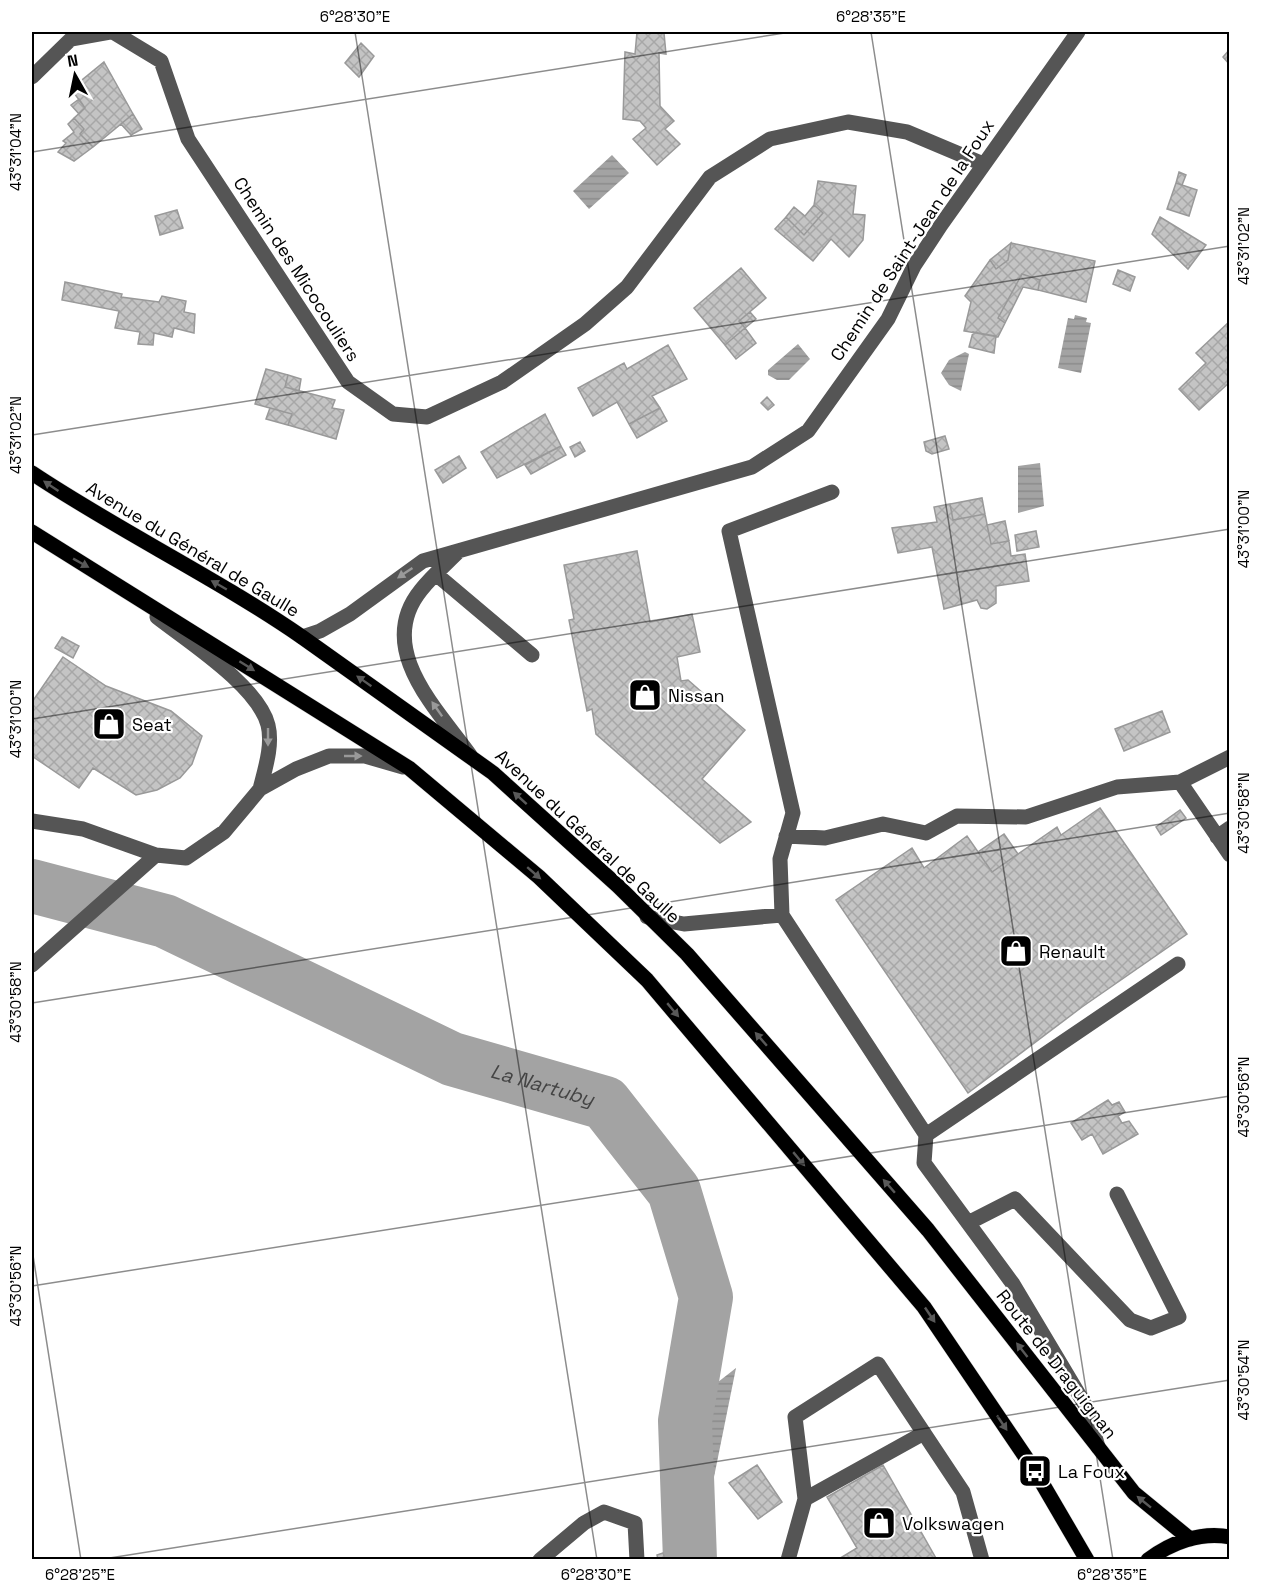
<svg xmlns="http://www.w3.org/2000/svg" width="1261" height="1591" font-family="'Space Grotesk',sans-serif">
<style>
.water{fill:url(#water-rules)}
.lines{fill:none;stroke-linecap:round;stroke-linejoin:round}
.river{stroke:#a3a3a3;stroke-width:54}
.building{fill:url(#building-cross-hatch);stroke:#999;stroke-width:1.5}
.major-casing{stroke:#dbdbdb;stroke-width:16}
.minor{stroke:#555;stroke-width:15}
.major{stroke:#000;stroke-width:15}
.oneway{fill:#595959}
.oneway2{fill:#999}
.ticks{fill:none;stroke:#000;stroke-width:1.5;stroke-opacity:0.45}
.labels{text-anchor:middle;dominant-baseline:central;stroke-width:4.5;stroke-linejoin:round;paint-order:stroke}
.street-label{font-size:18px;fill:#000;stroke:#fff}
.poi-label{font-size:18px;fill:#000;stroke:#fff;text-anchor:start}
.water-label{font-size:20px;font-style:italic;fill:#444;stroke:#fff}
.neatline{fill:none;stroke:#000;stroke-width:2}
.ticks-label{font-size:15px;text-anchor:middle;fill:#000}
</style>
<defs>
<pattern id="water-rules" width="6" height="5" patternUnits="userSpaceOnUse" patternTransform="scale(1.5)"><rect width="6" height="5" fill="#a3a3a3"/><path d="M0 2.5h6" fill="none" stroke="#8b8b8b"/></pattern>
<pattern id="building-cross-hatch" width="8" height="8" patternUnits="userSpaceOnUse" patternTransform="scale(1.5)"><rect width="8" height="8" fill="#c4c4c4"/><path d="M0 0l8 8M0 8l8-8" fill="none" stroke="#a7a7a7"/></pattern>
</defs>
<rect width="100%" height="100%" fill="#fff"/>
<path class="water" d="M612 155 629 173 589 209 573 191Z
M1075 315 1087 318 1086 322 1091 323 1081 373 1058 368 1068 318 1074 319Z
M798 344 810 359 789 380H777L768 375V370Z
M965 352 969 354 961 391 949 385 941 373 949 360Z
M1040 463 1044 506 1018 513V466Z
M736 1368 713 1482 709 1559H679L676 1497 695 1400Z"/>
<g class="lines">
<path class="river" id="s1" d="M32 886 165 921 452 1059 605 1103 674 1191 706 1297 685 1421 690 1560"/>
</g>
<path class="building" d="M637 32 664 33 666 54 659 53 660 106 674 121 665 129 680 144 657 165 633 139 646 128 640 121 623 119 625 52 635 54Z
M361 43 374 56 359 77 345 63Z
M1230 49V65L1223 57Z
M104 62 133 114 93 147 80 134 84 129 74 118 85 108 71 89Z
M79 99 85 108 79 114 71 105Z
M133 114 142 129 131 135 121 124Z
M74 118 84 129 80 134 93 147 74 161 58 152 66 143 63 141 74 132 68 124Z
M1179 172 1186 175 1182 185 1176 183Z
M818 181 856 186 853 214 865 215 863 240 849 257 831 239 813 261 775 229 786 217 804 235 823 213 814 205Z
M1176 183 1197 190 1189 216 1167 209Z
M814 205 823 213 804 235 786 217 794 207 805 216Z
M177 210 183 228 160 235 155 216Z
M1160 217 1206 245 1188 269 1152 234Z
M1011 243 1095 261 1086 302 1038 290 1040 280 1022 274 998 318 1005 323 998 337 964 331 971 302 965 296 990 260 996 269 1008 260Z
M1011 243 1008 260 996 269 990 260Z
M741 268 766 298 739 321 745 328 725 345 694 308Z
M1118 270 1135 277 1130 291 1113 284Z
M1022 274 1040 280 1038 290 1023 287 1005 323 998 318Z
M65 282 122 294 121 297 159 302 162 296 186 301 184 312 195 314 194 333 174 328 172 337 154 333 153 345 138 344 140 332 115 328 119 311 62 300Z
M750 312 756 319 745 328 739 321Z
M1230 321V382L1199 410 1179 389 1206 363 1196 353Z
M745 328 756 343 736 359 725 345Z
M973 332 996 336 994 353 969 347Z
M668 345 687 379 652 396 660 408 629 424 617 402 593 416 578 388 624 363 627 369Z
M266 369 288 375 285 387 335 400 332 408 344 410 336 439 288 425 292 414 255 404Z
M288 375 301 379 299 391 285 387Z
M767 397 774 405 768 410 761 403Z
M270 408 292 414 288 425 266 419Z
M660 408 667 421 637 438 629 424Z
M545 414 561 446 497 478 481 452Z
M945 436 949 449 932 454 926 451 924 442Z
M580 442 585 451 575 457 570 447Z
M561 446 566 455 531 474 525 465Z
M459 456 466 468 443 483 435 470Z
M982 498 985 514 953 520 950 504Z
M950 504 953 520 985 514 991 544 1009 541 1011 556 1025 554 1029 581 996 586V603L987 609 981 608 977 600 944 609 932 547 898 553 892 528 937 522 934 507Z
M1005 521 1009 541 991 544 987 525Z
M1036 531 1039 547 1017 551 1015 535Z
M637 551 650 622 692 614 700 652 677 657 681 681 688 680 745 730 702 779 751 822 720 843 596 734 592 709 587 711 569 620 574 619 564 565Z
M62 637 79 646 73 658 55 648Z
M63 657 106 686 171 711 202 736 192 764 180 778 157 790 136 795 93 768 79 788 32 756V702Z
M1162 711 1170 732 1124 751 1115 729Z
M1100 808 1187 934 1082 1007 968 1093 836 900 912 848 924 868 967 836 992 872 1057 827 1061 835Z
M1180 810 1186 818 1161 835 1156 827Z
M1004 834 1018 854 992 872 978 852Z
M1108 1100 1112 1105 1119 1102 1125 1112 1118 1116 1122 1123 1129 1121 1138 1134 1103 1154 1092 1134 1082 1140 1071 1123Z
M757 1465 782 1502 758 1519 729 1483Z
M883 1465 937 1560H837L857 1548 827 1497Z
M663 1553 665 1559 658 1560 657 1555Z"/>
<g class="lines">
<g class="major-casing">
<path id="major" d="M32 473C119 531 215 577 302 637L493 773 618 886 687 954 928 1230 1134 1493 1190 1539
M32 532 409 768 539 877 647 980 924 1307 1035 1471 1087 1560
M1148 1560C1170 1543 1201 1531 1230 1537"/>
</g>
<path class="minor" d="M113 32 161 61 188 139 348 382 393 414 427 417 502 382 585 324 627 287 710 177 770 139 848 122 907 132 983 164
M32 77 71 39 110 32
M832 492 729 531 793 813 780 859 782 915 926 1135 924 1163 1013 1284 1087 1408 1098 1447
M459 551C446 564 432 576 421 590 374 648 437 709 470 755
M437 575 532 655
M157 617C189 642 258 686 268 725 273 745 265 769 260 789
M302 637 320 631 350 614 423 561 752 467 808 431 888 319 914 266 941 225 1078 32
M1180 782 1230 855
M32 821 83 829 156 855
M786 836 825 838 883 824 926 833 957 816 1026 817 1117 787 1180 782 1230 757
M1217 837 1230 828
M647 917 684 924 782 915
M32 965 156 855 186 858 224 832 260 789 296 769 329 756H365L403 767
M926 1135 1178 964
M968 1223 1015 1199 1130 1320 1151 1328 1179 1317 1117 1194
M924 1433 805 1499 795 1417 878 1364 963 1492 982 1560
M540 1560 584 1523 604 1512 635 1523 637 1560
M788 1560 805 1499"/>
<use href="#major" class="major"/>
</g>
<defs><path id="oneway-solid" d="M-6-.8H1V-3.2L6.5 0L1 3.2V.8H-6Z" transform="scale(1.5)"/></defs>
<g class="oneway">
<use href="#oneway-solid" transform="translate(51 486) rotate(-146)"/>
<use href="#oneway-solid" transform="translate(81 563) rotate(29)"/>
<use href="#oneway-solid" transform="translate(219 585) rotate(-150)"/>
<use href="#oneway-solid" transform="translate(247 666) rotate(32)"/>
<use href="#oneway-solid" transform="translate(364 681) rotate(-145)"/>
<use href="#oneway-solid" transform="translate(520 798) rotate(-138)"/>
<use href="#oneway-solid" transform="translate(534 873) rotate(41)"/>
<use href="#oneway-solid" transform="translate(673 1010) rotate(50)"/>
<use href="#oneway-solid" transform="translate(761 1039) rotate(-131)"/>
<use href="#oneway-solid" transform="translate(799 1159) rotate(50)"/>
<use href="#oneway-solid" transform="translate(889 1186) rotate(-131)"/>
<use href="#oneway-solid" transform="translate(930 1315) rotate(56)"/>
<use href="#oneway-solid" transform="translate(1022 1350) rotate(-128)"/>
<use href="#oneway-solid" transform="translate(1002 1423) rotate(56)"/>
<use href="#oneway-solid" transform="translate(1144 1502) rotate(-141)"/>
</g>
<g class="oneway2">
<use href="#oneway-solid" transform="translate(405 573) rotate(146)"/>
<use href="#oneway-solid" transform="translate(437 709) rotate(-125)"/>
<use href="#oneway-solid" transform="translate(268 737) rotate(90)"/>
<use href="#oneway-solid" transform="translate(353 756)"/>
</g>
<path class="ticks" d="M355 32 597 1560M871 32 1113 1560M32 152 791 32M32 435 1230 246M32 719 1230 529M32 1003 1230 813M32 1249 81 1560M32 1286 1230 1096M97 1560 1230 1380"/>
<defs>
<g id="shop-square" transform="scale(1.725)"><rect x="-9" y="-9" width="18" height="18" rx="4" fill="#000" stroke="#fff"/><path d="M-5-2.5h2.3a2.7 3.5 0 0 1 5.4 0H5L5.5 6h-11ZM-1.5-2.5h3a1.5 2.3 0 0 0-3 0Z" fill="#fff"/></g>
<g id="bus-square" transform="scale(1.725)"><rect x="-9" y="-9" width="18" height="18" rx="4" fill="#000" stroke="#fff"/><path d="M-5-6H5V4H4V6H2V4H-2V6H-4V4H-5ZM-3.5-4V0h7V-4ZM-3.5 1.2v1.5H-2V1.2ZM2 1.2v1.5H3.5V1.2Z" fill="#fff"/></g>
</defs>
<g fill-rule="evenodd">
<use href="#shop-square" x="645" y="695"/>
<use href="#shop-square" x="109" y="724"/>
<use href="#shop-square" x="1016" y="951"/>
<use href="#bus-square" x="1035" y="1471"/>
<use href="#shop-square" x="879" y="1523"/>
</g>
<g class="labels">
<g class="street-label">
<text transform="translate(912 240) rotate(-57)">Chemin de Saint-Jean de la Foux</text>
<text transform="translate(297 269) rotate(57)">Chemin des Micocouliers</text>
<text transform="translate(193 549) rotate(31)">Avenue du Général de Gaulle</text>
<text transform="translate(588 836) rotate(43)">Avenue du Général de Gaulle</text>
<text transform="translate(1057 1364) rotate(52)">Route de Draguignan</text>
</g>
<g class="poi-label">
<text x="668" y="695">Nissan</text>
<text x="132" y="724">Seat</text>
<text x="1039" y="951">Renault</text>
<text x="1058" y="1471">La Foux</text>
<text x="902" y="1523">Volkswagen</text>
</g>
<g class="water-label">
<text stroke="none"><textPath href="#s1" startOffset="550">La Nartuby</textPath></text>
</g>
</g>
<rect width="1261" height="1591" fill="none" stroke="#ffffff" stroke-width="66"/>
<g transform="translate(75 75) rotate(351)" stroke="#ffffff" stroke-width="4.5" paint-order="stroke">
<path d="M0-4.5L10 22L0 15L-10 22Z" fill="#000000"/>
<text y="-9" font-size="16" font-weight="bold" text-anchor="middle" fill="#000000">N</text>
</g>
<rect x="33" y="33" width="1195" height="1525" class="neatline"/>
<g class="ticks-label">
<text x="355" y="22">6°28'30"E</text>
<text x="871" y="22">6°28'35"E</text>
<text transform="translate(16 152) rotate(-90)" y="5">43°31'04"N</text>
<text transform="translate(1244 246) rotate(-90)" y="5">43°31'02"N</text>
<text transform="translate(16 435) rotate(-90)" y="5">43°31'02"N</text>
<text transform="translate(1244 529) rotate(-90)" y="5">43°31'00"N</text>
<text transform="translate(16 719) rotate(-90)" y="5">43°31'00"N</text>
<text transform="translate(1244 813) rotate(-90)" y="5">43°30'58"N</text>
<text transform="translate(16 1002) rotate(-90)" y="5">43°30'58"N</text>
<text transform="translate(1244 1097) rotate(-90)" y="5">43°30'56"N</text>
<text transform="translate(16 1286) rotate(-90)" y="5">43°30'56"N</text>
<text transform="translate(1244 1380) rotate(-90)" y="5">43°30'54"N</text>
<text x="80" y="1580">6°28'25"E</text>
<text x="596" y="1580">6°28'30"E</text>
<text x="1112" y="1580">6°28'35"E</text>
</g>
</svg>
